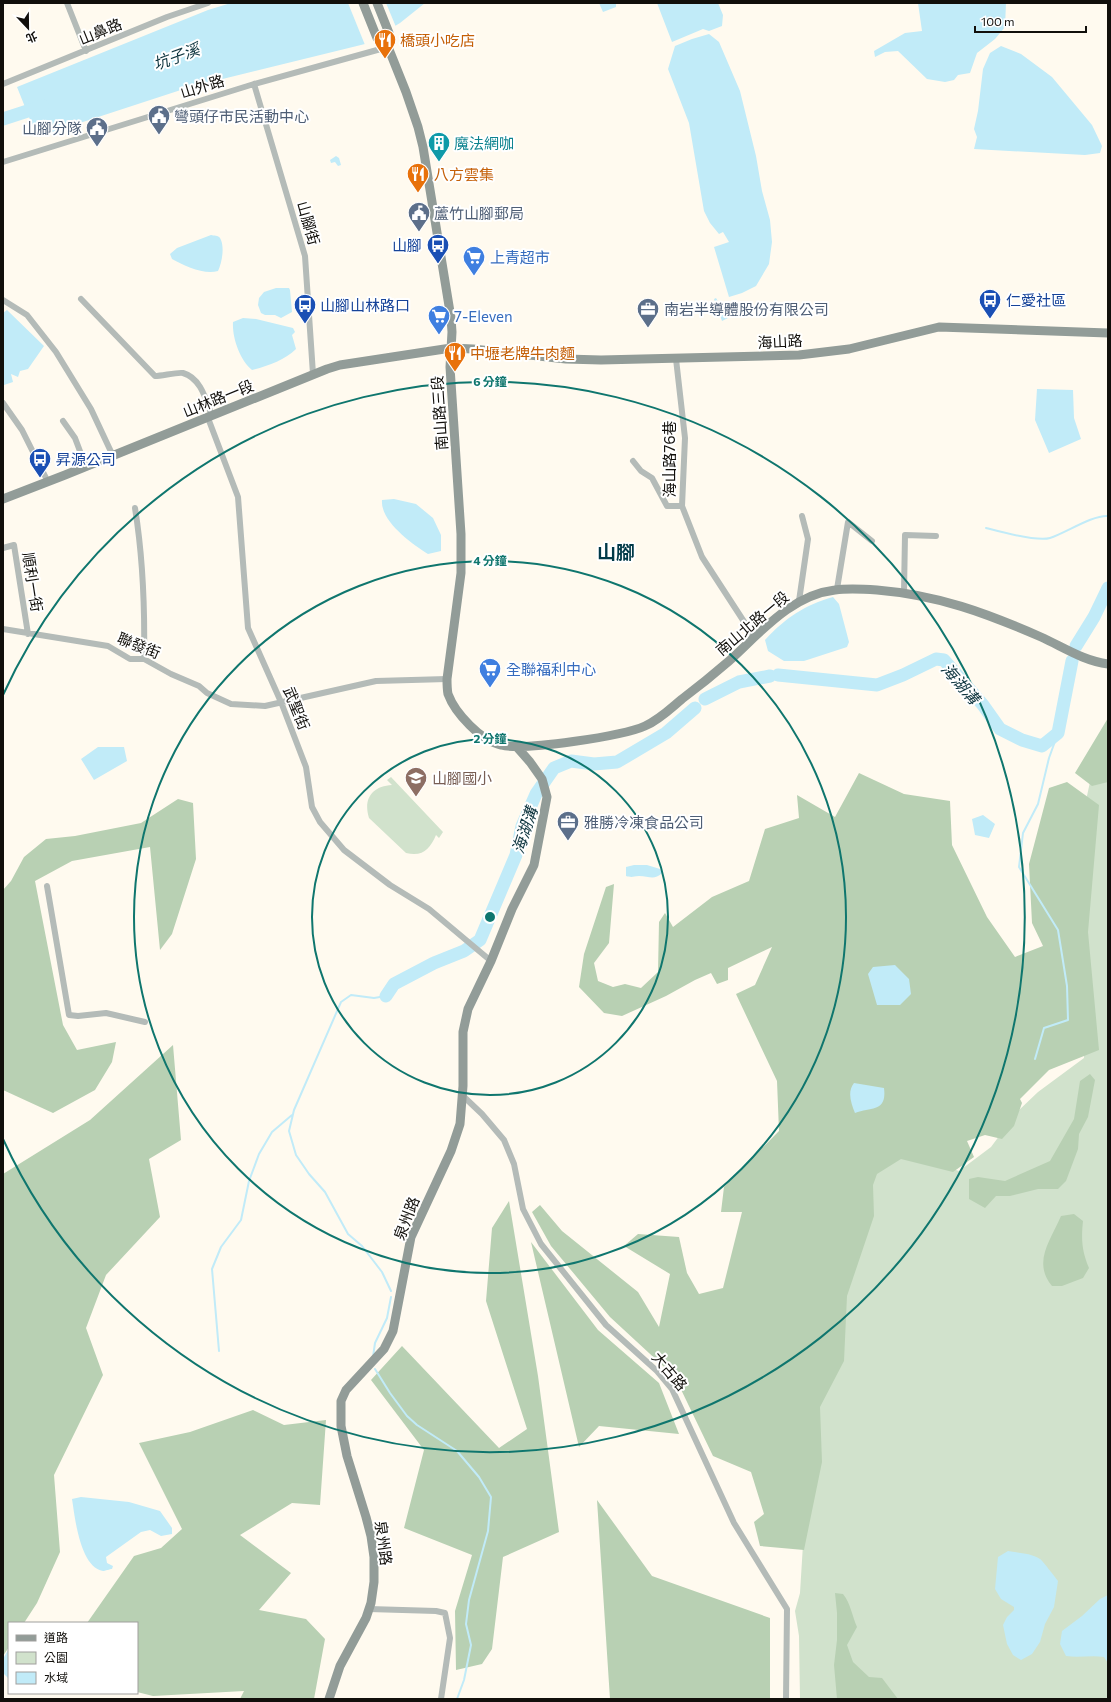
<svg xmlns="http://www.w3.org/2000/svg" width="1111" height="1702" font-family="Commissioner,'Noto Sans TC',sans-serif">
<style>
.green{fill:#d1e2cc}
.forest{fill:#b8d0b3}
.water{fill:#c1ebf8}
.pier{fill:#fffaef}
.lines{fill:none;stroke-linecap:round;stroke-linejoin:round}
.stream{stroke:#c1ebf8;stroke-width:2}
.river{stroke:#c1ebf8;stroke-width:13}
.street{stroke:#b4bbb8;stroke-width:6}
.secondary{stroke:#929c98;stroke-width:9}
.ring{fill:none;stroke:#0f766e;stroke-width:2}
.labels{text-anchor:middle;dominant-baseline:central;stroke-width:4;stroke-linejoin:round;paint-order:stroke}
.street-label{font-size:15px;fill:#110f0b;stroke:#fff}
.food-label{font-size:15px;fill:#c56008;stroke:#fff;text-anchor:start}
.service-label{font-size:15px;fill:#4e5e75;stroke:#fff;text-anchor:start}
.culture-label{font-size:15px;fill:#0d838f;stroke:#fff;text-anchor:start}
.transit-label{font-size:15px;fill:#164399;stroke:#fff;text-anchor:start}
.shop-label{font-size:15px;fill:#366cbe;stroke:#fff;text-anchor:start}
.education-label{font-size:15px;fill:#785e54;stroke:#fff;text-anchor:start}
.water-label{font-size:16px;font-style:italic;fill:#0f3640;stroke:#fff}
.district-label{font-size:19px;font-weight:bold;fill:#003948;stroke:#fff}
.centre{fill:#0f766e;stroke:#fff;stroke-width:2}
.ring-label{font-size:12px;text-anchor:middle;font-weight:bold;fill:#0f766e;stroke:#fff;stroke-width:4;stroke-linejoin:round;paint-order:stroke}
</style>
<rect width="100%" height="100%" fill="#fffaef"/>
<path class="green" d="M1108 771V1699H800L799 1636 795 1611 800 1593 810 1431 867 1175 905 1153 959 1171 991 1147 1017 1112 1038 1092 1084 1058 1077 842 1090 782Z
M391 777 443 832 439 838 436 835C430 849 423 857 406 853L369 818C363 799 372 786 392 785L387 780Z"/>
<path class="forest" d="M1108 718V782L1092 786 1075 773Z
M859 773 904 794 950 801 952 845 987 917 1015 957 1043 946 1032 923 1029 864 1049 788 1067 782 1099 805 1088 932 1099 1050 1049 1070 1020 1099 1022 1103 1014 1126 1002 1139 985 1135 967 1141 974 1157 953 1172 901 1159 877 1174 873 1185 874 1216 847 1296 844 1361 820 1407 822 1462 804 1550 760 1546 754 1522 764 1514 751 1472 713 1456 675 1377 610 1317 551 1246 532 1212 540 1205 562 1231 638 1292 659 1327 670 1274 624 1246 638 1234 679 1237 687 1273 699 1294 723 1288 742 1212H721L724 1187 779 1131 777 1081 736 994 755 985 772 947 728 968V980L717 984 711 973 695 980 666 996 622 1016 604 1013 579 987 584 954 606 887 614 884 609 943 594 963 598 981 613 987 625 984 641 988 658 972 659 922 665 913 673 927 712 897 749 881 765 829 799 818 797 795 835 817Z
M178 799 193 803 196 859 172 934 160 950 150 847 72 861 35 881 63 1025 77 1050 116 1042 112 1062 95 1090 53 1113 3 1090V890L11 881 24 857 46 839 75 836 141 823Z
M173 1045 181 1140 149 1159 160 1217 106 1275 86 1328 103 1375 54 1475 60 1552 37 1603 24 1623H9V1647L3 1656V1174L90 1120Z
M1090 1074 1095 1080 1088 1117 1079 1134 1078 1149 1066 1181 1058 1189H1038L1010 1196H996L985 1208 969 1199V1179L978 1177 1005 1181 1050 1161 1074 1119 1080 1081Z
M509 1201 538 1376 559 1532 503 1557 492 1649 482 1664 456 1670 455 1611 472 1555 404 1528 424 1450 371 1380 402 1346 499 1448 527 1429 486 1301 492 1228Z
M1074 1214 1083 1221C1081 1240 1082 1251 1089 1268L1083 1278 1062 1286H1052C1032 1262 1051 1240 1061 1216Z
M531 1242 598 1330 659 1383 679 1434 599 1426 579 1447Z
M253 1410 284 1425 326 1420 320 1505 292 1503 240 1535 291 1573 259 1610 306 1619 325 1639 314 1699H240L244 1691 153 1696 137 1692V1623H87L134 1556 161 1548 182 1529 139 1443 190 1432Z
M597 1500 652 1576 770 1618V1699H610Z
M835 1593 843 1594C851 1604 852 1616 857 1627L847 1645 853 1662 869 1677 882 1678 898 1699H837L834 1665 837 1640V1613Z"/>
<path class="water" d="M231 3H425L400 23 365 44 190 87 37 137 17 87 208 10Z
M599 3H616V7L603 12Z
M657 3H718L723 15 722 26 709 31 703 29 672 42Z
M918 3H1006L1005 27 995 39 977 53 970 73 958 75 954 80 945 82 927 79 898 51 885 52 875 57 874 51 905 33 922 31Z
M709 34 719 42 740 91 756 156 762 191 770 220 772 242 769 264 756 286 742 293 729 297 714 247 729 242 723 232 719 234 710 223 704 211 689 123 668 69 675 46 692 39Z
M1001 46 1021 54 1052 77 1092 125 1102 146 1100 153 1085 155 974 149 977 137 974 129 978 111 983 69 990 53Z
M336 156 339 158 341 165 338 166 335 162 331 163 330 160Z
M211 235C214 236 218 235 220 238 225 246 222 263 218 271 204 275 185 266 172 259L170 254 177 248Z
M276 288H289L290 290 292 312 281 318 275 315H265L261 313 258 305 259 298 264 292Z
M716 298 728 318 722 321 714 299Z
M7 310 44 346 28 369 20 371 18 377 11 374 13 382 4 385 3 313Z
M243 318 256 319 293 328 295 332 292 335 296 349C285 360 268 366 252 370 240 360 232 338 233 322Z
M1037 389 1073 390 1074 418 1081 439 1049 453 1035 420Z
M394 499 416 504 433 518 441 535V551L428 554C412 544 380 521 382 500Z
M833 597 839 604 849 642 847 647 804 661H784L768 651 765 640C785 618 805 605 833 597Z
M98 747H124L127 761 94 780 81 759Z
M983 815 995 824 989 838 975 835 972 819Z
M634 865H647L660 869 662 873C654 881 649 876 639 876 633 876 633 878 626 876V867Z
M895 965 909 979 911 994 900 1005H877L868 974 873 967Z
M854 1083 884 1088C887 1112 872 1107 855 1113 851 1103 847 1092 854 1083Z
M81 1497 129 1502 160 1511 172 1528V1534L161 1536 150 1530 141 1532 106 1557 107 1563 113 1566 112 1569C110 1569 105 1571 103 1571 80 1567 75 1518 72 1499Z
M1008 1551C1018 1553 1031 1553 1040 1559 1042 1560 1055 1577 1058 1581L1054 1607 1045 1624 1040 1642 1032 1654 1021 1660 1013 1655 1007 1644 1003 1625 1007 1617 1014 1610V1607L1001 1599 995 1589 998 1557Z
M1108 1595V1663L1104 1657C1091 1655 1079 1658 1066 1656L1060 1644 1062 1631 1082 1616 1100 1599Z
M9 1648V1677L8 1678 4 1674 3 1659Z"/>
<path class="pier" d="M348 3H386L396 27 365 45Z"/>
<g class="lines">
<path class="stream" d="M986 528C1001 532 1037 542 1050 538 1066 533 1092 515 1108 516
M386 996 374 998 351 995 341 1002 294 1110 289 1131 296 1155 309 1174 325 1192 348 1234 362 1246 382 1272 391 1291
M1035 1059 1044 1028 1068 1020 1067 986 1058 930 1019 867 1023 833 1038 804 1049 758 1058 733
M219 1351 212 1269 221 1247 241 1220 249 1181 259 1154 272 1132 292 1115
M373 1357 375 1343 387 1318 391 1297
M375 1369 390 1393 407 1416 417 1425 457 1451 479 1477 491 1497 488 1531 469 1600 466 1624 471 1645 464 1680 457 1699"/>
<path class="river" d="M3 119 43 106
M1076 646 1094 617 1108 588
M778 675 877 685 903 675 936 659 944 660 983 705 1000 729 1022 740 1042 746 1058 733 1072 661
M705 699 739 682 770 676
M386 996 394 984 434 963 464 951 480 940 516 855 522 826 536 794 554 768 571 761 594 764 617 762 666 733 695 708"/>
<path class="street" d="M67 3 86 51
M3 84 167 17 208 3
M254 84 305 256 313 374
M3 162 254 84 388 47
M81 299 155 376C162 376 177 372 183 373 201 378 206 400 212 416
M3 300 27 315 56 352 91 409 113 456
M676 359 685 438 682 506 702 557 754 637
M3 403 22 430 48 482
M208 418 238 497 248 628 281 702 306 767 312 807 320 822 344 850 390 885 429 909 491 961
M63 421 75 438 86 467
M633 461 641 471 652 478 667 506H682
M135 508C143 558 145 608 144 659
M3 548 14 545 28 634
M837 589 848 522 872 541
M904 592 905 535 936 536
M799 601 808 539 802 516
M3 629 108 646 130 659H144L171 674 199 686 207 693 231 704 265 706 376 681 447 679
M47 886 69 1015 78 1016 106 1013 145 1022
M462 1095 482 1114 504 1140 514 1164 523 1209 541 1244 606 1325 657 1371 672 1389 734 1523 787 1609 786 1699
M369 1609 436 1611 445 1613 450 1638 441 1699"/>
<path class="secondary" d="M363 3 377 38 388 47
M377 3 389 33 388 47 406 92 418 127 423 147 451 318 452 332 450 367 461 534V573L447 679C447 683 447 689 448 694 455 713 481 741 501 745 524 751 623 736 645 726 659 720 670 709 682 699 698 687 714 674 729 661 760 633 791 595 835 590 849 588 863 589 877 590 938 595 986 613 1041 637 1063 647 1084 661 1108 664
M3 499 65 475 327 369 340 365 451 348 473 349 566 359 601 360 799 355 849 349 939 327 1108 333
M329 1699 340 1666 366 1618 371 1603 374 1582V1557L371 1536 366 1517 347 1456 341 1426V1401L346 1390 384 1349 393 1331 411 1237 451 1151 460 1124 463 1086V1032L468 1009 491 961 512 909 534 865 547 797 542 779 530 762 516 746"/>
</g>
<g class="ring">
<circle cx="490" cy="917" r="178"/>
<circle cx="490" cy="917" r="356"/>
<path d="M3 695A535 535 0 1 1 3 1139"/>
</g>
<defs>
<g id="restaurant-pin" transform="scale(1.15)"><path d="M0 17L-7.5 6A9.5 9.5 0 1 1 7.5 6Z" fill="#e8710a" stroke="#fff"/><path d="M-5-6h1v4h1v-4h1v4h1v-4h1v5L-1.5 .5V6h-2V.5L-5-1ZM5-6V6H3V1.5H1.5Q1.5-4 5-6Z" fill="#fff"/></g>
<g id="civic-pin" transform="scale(1.15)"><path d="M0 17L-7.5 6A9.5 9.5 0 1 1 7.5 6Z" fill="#5c6f8a" stroke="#fff"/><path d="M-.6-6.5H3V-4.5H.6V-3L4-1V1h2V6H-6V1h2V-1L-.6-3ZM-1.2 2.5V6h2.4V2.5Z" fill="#fff"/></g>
<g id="building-pin" transform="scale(1.15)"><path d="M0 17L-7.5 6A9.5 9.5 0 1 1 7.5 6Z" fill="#0f9aa8" stroke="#fff"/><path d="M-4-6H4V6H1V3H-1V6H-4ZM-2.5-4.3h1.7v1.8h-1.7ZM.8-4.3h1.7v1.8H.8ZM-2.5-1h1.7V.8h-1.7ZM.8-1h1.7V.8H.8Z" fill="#fff"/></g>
<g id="bus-pin" transform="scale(1.15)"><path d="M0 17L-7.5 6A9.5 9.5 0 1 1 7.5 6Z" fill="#1a4fb4" stroke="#fff"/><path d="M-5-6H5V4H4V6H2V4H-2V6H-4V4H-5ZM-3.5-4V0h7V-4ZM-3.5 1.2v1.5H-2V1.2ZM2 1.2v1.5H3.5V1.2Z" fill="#fff"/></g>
<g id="supermarket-pin" transform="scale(1.15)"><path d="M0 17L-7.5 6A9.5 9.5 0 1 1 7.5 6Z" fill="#3f7fe0" stroke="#fff"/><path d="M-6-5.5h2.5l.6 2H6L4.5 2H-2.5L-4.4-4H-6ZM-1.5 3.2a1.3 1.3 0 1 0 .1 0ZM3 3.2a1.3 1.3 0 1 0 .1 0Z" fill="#fff"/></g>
<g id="office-pin" transform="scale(1.15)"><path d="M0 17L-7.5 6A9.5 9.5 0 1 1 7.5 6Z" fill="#5c6f8a" stroke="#fff"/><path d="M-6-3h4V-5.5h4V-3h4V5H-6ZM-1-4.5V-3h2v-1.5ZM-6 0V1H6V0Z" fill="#fff"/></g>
<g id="school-pin" transform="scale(1.15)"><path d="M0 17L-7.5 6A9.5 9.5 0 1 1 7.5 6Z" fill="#8d6e63" stroke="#fff"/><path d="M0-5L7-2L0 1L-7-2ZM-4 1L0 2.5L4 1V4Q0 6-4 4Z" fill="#fff"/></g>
</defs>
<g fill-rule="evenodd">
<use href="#restaurant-pin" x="385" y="40"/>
<use href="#civic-pin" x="159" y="116"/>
<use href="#civic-pin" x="97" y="128"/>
<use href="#building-pin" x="439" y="143"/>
<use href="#restaurant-pin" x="418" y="174"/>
<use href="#civic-pin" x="419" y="213"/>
<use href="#bus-pin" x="438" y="245"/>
<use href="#supermarket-pin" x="474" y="257"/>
<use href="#bus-pin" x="990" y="300"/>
<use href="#bus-pin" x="305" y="305"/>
<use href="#office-pin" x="648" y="309"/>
<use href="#supermarket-pin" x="439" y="316"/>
<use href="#restaurant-pin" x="455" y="353"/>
<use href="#bus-pin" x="40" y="459"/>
<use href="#supermarket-pin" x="490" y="669"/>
<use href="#school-pin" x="416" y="778"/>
<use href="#office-pin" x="568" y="822"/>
</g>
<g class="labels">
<g class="street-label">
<text transform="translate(100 31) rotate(-22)">山鼻路</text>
<text transform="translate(202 86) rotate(-17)">山外路</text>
<text transform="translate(309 223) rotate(74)">山腳街</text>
<text transform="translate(780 341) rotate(-3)">海山路</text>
<text transform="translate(218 398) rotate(-22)">山林路一段</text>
<text transform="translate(439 413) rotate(-94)">南山路三段</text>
<text transform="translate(669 459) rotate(-90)">海山路76巷</text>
<text transform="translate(33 582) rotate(81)">順利一街</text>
<text transform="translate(752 623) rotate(-40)">南山北路一段</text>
<text transform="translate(139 645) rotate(22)">聯發街</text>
<text transform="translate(297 708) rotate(68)">武聖街</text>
<text transform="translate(406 1218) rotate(-69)">泉州路</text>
<text transform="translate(670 1371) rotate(50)">大古路</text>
<text transform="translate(384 1543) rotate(82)">泉州路</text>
</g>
<g class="food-label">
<text x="400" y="40">橋頭小吃店</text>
<text x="434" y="174">八方雲集</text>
<text x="470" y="353">中壢老牌牛肉麵</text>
</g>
<g class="service-label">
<text x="174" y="116">彎頭仔市民活動中心</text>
<text x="82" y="128" text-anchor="end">山腳分隊</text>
<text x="434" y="213">蘆竹山腳郵局</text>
<text x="664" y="309">南岩半導體股份有限公司</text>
<text x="584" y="822">雅勝冷凍食品公司</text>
</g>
<g class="culture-label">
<text x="454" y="143">魔法網咖</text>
</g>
<g class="transit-label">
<text x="422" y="245" text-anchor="end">山腳</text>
<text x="1006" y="300">仁愛社區</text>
<text x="320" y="305">山腳山林路口</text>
<text x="56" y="459">昇源公司</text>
</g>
<g class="shop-label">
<text x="490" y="257">上青超市</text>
<text x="454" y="316">7-Eleven</text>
<text x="506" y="669">全聯福利中心</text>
</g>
<g class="education-label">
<text x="432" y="778">山腳國小</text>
</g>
<g class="water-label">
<text transform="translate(176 56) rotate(-20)">坑子溪</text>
<text transform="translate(961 683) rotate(49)">海湖溝</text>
<text transform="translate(524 830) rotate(-72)">海湖溝</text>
</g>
<g class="district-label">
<text x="616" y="551">山腳</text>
</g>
</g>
<circle cx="490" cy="917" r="6" class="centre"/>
<g class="ring-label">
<text x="490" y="386">6 分鐘</text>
<text x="490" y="565">4 分鐘</text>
<text x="490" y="743">2 分鐘</text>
</g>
<rect width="1111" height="1702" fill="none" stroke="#110f0b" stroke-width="8"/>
<rect x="8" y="1622" width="130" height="72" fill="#ffffff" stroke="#a09f9d"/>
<rect x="16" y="1635" width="20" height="6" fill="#929c98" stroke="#a09f9d"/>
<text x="44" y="1642" font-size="12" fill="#110f0b">道路</text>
<rect x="16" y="1652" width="20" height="12" fill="#d1e2cc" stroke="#a09f9d"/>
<text x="44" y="1662" font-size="12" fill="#110f0b">公園</text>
<rect x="16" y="1672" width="20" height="12" fill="#c1ebf8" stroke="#a09f9d"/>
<text x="44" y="1682" font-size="12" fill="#110f0b">水域</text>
<g transform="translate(28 28) rotate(158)" stroke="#ffffff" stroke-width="3" paint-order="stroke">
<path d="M0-3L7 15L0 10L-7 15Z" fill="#110f0b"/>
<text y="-6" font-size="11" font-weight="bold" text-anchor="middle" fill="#110f0b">北</text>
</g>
<path d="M975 26v6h111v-6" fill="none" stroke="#110f0b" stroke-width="2"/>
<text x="981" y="26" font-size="12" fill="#110f0b" stroke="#ffffff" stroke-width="3" paint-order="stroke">100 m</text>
</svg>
